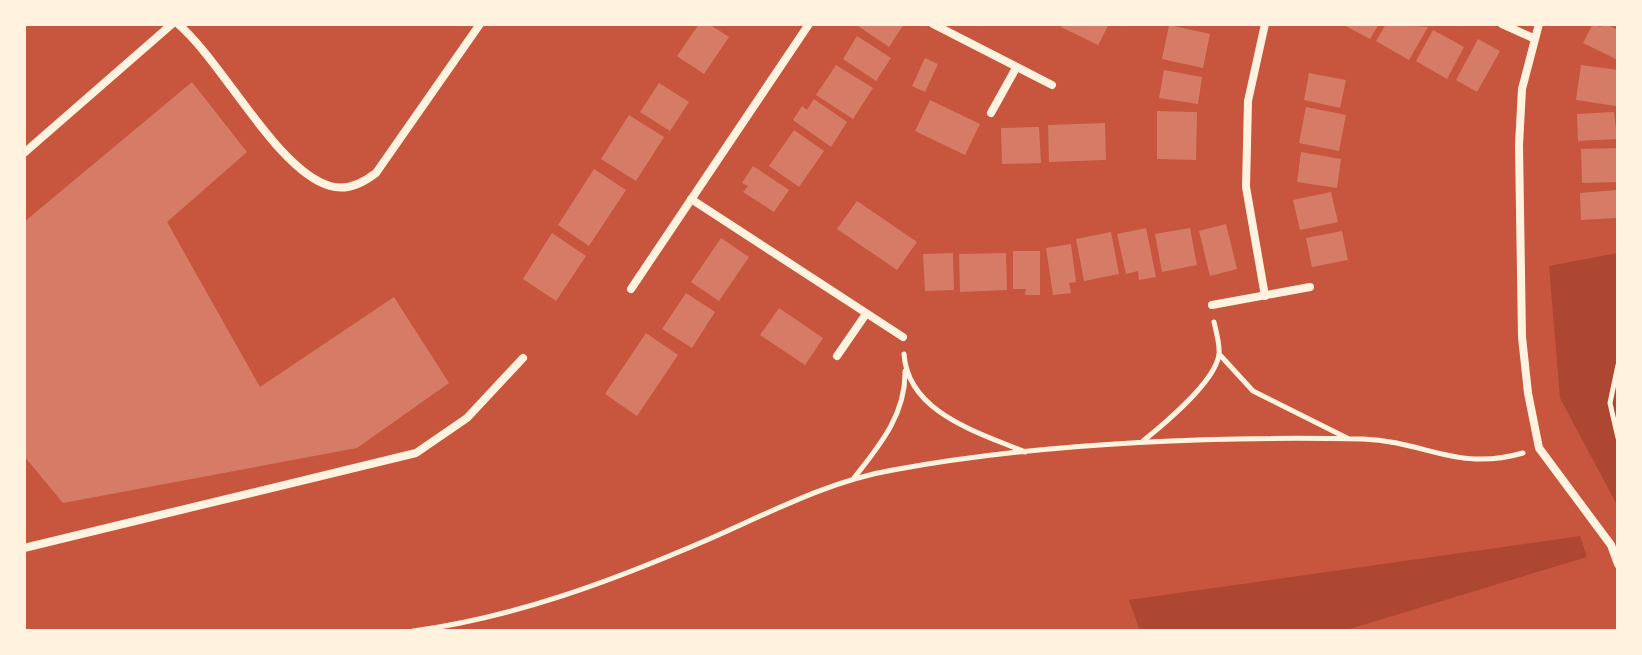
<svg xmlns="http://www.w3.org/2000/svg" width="1642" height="655" font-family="'Noto Serif',serif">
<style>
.green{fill:#ae4732}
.building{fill:#d67c66}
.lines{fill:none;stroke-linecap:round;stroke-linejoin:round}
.path{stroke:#fff3e0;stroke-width:5}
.minor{stroke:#fff3e0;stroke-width:8}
</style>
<rect width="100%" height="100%" fill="#c8553d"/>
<path class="green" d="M1618 253V507L1560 398 1549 266Z
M1580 536 1587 557 1343 631H1140L1129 600Z"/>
<path class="building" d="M699 24H709L729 37 704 74 677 56Z
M855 24H904L889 47Z
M1062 24H1109L1098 45 1061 27Z
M1342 24H1379L1370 39Z
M1386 24 1428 27 1409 60 1376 41Z
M1593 24 1600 27 1606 24 1618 30V60L1583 43Z
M1169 25 1210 34 1203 68 1162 59Z
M1433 30 1464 47 1447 79 1416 61Z
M857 36 891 58 876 81 843 59Z
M1478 39 1500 51 1477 92 1456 80Z
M925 58 938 64 925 92 912 86Z
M836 65 873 88 853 119 816 95Z
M1581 65 1618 70 1616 106 1576 100Z
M1164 70 1202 77 1198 104 1159 98Z
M1309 73 1346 80 1340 108 1304 100Z
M192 82 247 152 167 222 260 387 394 297 449 383 357 448 63 503 24 456V222Z
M659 83 689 102 670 131 640 112Z
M814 99 847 122 831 147 793 120 802 106 807 110Z
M930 100 980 124 965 155 915 131Z
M1306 107 1346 115 1339 151 1299 143Z
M1157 111 1197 112 1196 160 1157 159Z
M1614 112 1617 139 1578 141 1577 114Z
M629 115 664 137 636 181 601 159Z
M1105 123 1106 160 1049 162 1048 125Z
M1039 127 1041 163 1002 164 1001 128Z
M794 130 824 151 799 187 769 166Z
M1618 148V182L1582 183 1581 149Z
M1301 152 1341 159 1337 188 1297 182Z
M753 166 789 190 774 212 743 192 748 186 742 183Z
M594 169 626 190 589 246 558 225Z
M1616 190 1617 218 1581 220 1580 193Z
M1331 192 1338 222 1300 230 1293 200Z
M857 201 917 242 897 270 837 229Z
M1226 224 1237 269 1210 276 1199 231Z
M1146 228 1156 277 1139 280 1138 271 1126 274 1117 234Z
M1190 228 1197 265 1162 272 1155 234Z
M1342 231 1348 260 1312 267 1306 238Z
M1111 232 1119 274 1084 281 1076 239Z
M552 233 586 256 556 301 523 279Z
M721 238 749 257 719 301 691 282Z
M1071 244 1076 282 1069 283 1071 293 1053 295 1046 248Z
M1013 251H1040V295H1025L1026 289H1013Z
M953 253 954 290 925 291 923 254Z
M1006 253 1007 290 960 292 959 254Z
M686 293 715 312 692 348 662 329Z
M779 308 823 338 805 365 760 335Z
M646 333 678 355 637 416 605 394Z"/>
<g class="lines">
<path class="path" d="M904 354C908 413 978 432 1025 452
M1220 355 1253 391 1347 438
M1618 365 1610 403 1618 438
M1143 441C1163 425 1216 381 1219 354 1220 344 1216 331 1214 322
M854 478C880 445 906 414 905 371
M413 631C516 617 612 581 707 540 767 514 828 481 893 470 1047 442 1207 436 1363 439 1424 441 1457 472 1523 453"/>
<path class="minor" d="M178 24C223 62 277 171 330 186 346 191 363 183 376 173L480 24
M933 24 1052 85
M1502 24 1533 38
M1539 24 1522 89 1519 145 1522 337 1528 393 1539 448 1611 545 1618 564
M991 113 1016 68
M24 153 172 24
M691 199 903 337
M631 289 809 24
M1265 296 1246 187 1248 101 1265 24
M1212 305 1310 287
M837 356 866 314
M24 548 416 453 467 418 523 358"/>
</g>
<rect width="1642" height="655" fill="none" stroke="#fff3e0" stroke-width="52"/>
</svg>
